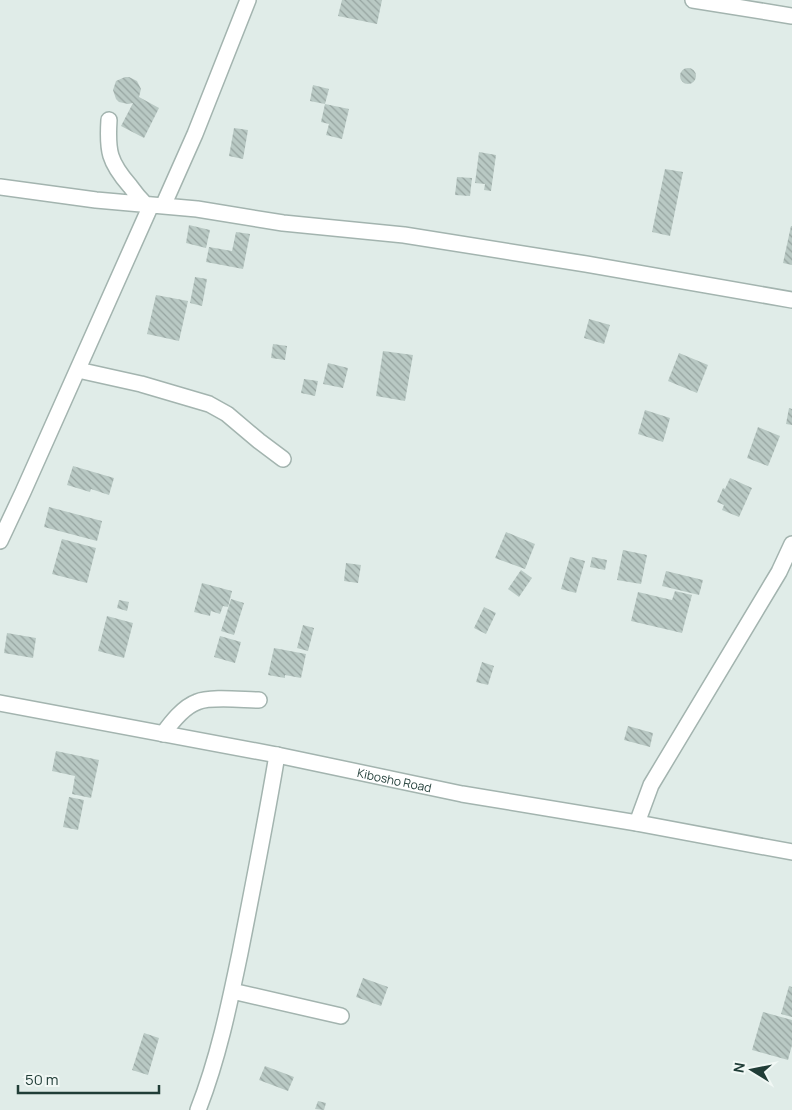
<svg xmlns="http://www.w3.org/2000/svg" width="792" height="1110" font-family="Manrope,sans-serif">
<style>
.building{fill:url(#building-back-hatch)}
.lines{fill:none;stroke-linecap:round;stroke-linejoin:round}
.minor-casing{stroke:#a3b4af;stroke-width:18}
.tertiary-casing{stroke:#a3b4af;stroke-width:18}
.minor{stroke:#fff;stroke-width:15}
.tertiary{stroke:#fff;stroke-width:15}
.labels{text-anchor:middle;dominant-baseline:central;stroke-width:4;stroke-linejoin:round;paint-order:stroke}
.street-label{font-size:12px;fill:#203d37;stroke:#f1f8f5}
</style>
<defs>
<pattern id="building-back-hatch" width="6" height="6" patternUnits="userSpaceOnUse" patternTransform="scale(1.25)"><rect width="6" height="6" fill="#b9c9c4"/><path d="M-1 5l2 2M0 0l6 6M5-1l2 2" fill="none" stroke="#96a4a0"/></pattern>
</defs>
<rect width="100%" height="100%" fill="#e0ece8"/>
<path class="building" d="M342 0H382L377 24 338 16Z
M680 76a8 8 0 1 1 16 0a8 8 0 1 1-16 0Z
M125 77H129L137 81 141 89 139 97 159 108 144 138 121 126 133 103 128 104 119 102 116 99 113 90 116 81Z
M313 85 329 89 325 104 349 109 342 139 326 135 329 124 321 122 325 104 310 101Z
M234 128 248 130 243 159 229 156Z
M479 152 496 155 491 191 484 190 485 184 475 183Z
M665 169 683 172 670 236 652 232Z
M457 177 472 178 470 196 455 195Z
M189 225 210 230 206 248 186 243Z
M791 226H792V265L783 263Z
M236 232 250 234 243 269 206 262 209 247 232 251Z
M195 277 207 279 202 306 190 303Z
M156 295 188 301 179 341 147 334Z
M589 319 610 325 604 344 584 338Z
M273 344 287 346 285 360 271 358Z
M383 351 413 355 405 401 376 396Z
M679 353 708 365 697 393 668 381Z
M328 363 348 368 343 388 323 384Z
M304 379 318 381 315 396 301 393Z
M789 408 792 409V425L786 424Z
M645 410 670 418 663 442 638 434Z
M758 427 780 436 768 466 747 458Z
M73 466 114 478 109 495 91 489 90 492 67 485Z
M730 478 752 488 739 517 722 510 724 505 717 502 723 488 725 489Z
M49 507 102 521 97 541 44 527Z
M506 532 535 544 525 569 495 558Z
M62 539 96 548 87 583 52 574Z
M623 550 647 555 641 584 617 580Z
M570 557 585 561 576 593 561 589Z
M592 557 607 560 605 570 590 567Z
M346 563 361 565 358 583 344 581Z
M521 570 532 578 519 597 508 589Z
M666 571 703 580 699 595 662 586Z
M202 583 232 591 228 607 223 606 220 614 211 611 210 616 194 612Z
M675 591 692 595 682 633 631 621 638 592 672 600Z
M231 599 244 603 234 635 221 631Z
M119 600 129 602 127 611 117 608Z
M484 607 496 613 486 634 474 628Z
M107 616 133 623 124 658 98 651Z
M303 625 314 628 308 651 297 648Z
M7 633 36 638 33 658 4 653Z
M220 636 241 642 235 663 214 657Z
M274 648 306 654 301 678 285 675V678L268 675Z
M482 662 494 666 488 685 476 682Z
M628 726 653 733 650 747 624 740Z
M56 751 99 760 91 798 72 794 75 776 52 771Z
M69 797 84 800 78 830 63 827Z
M363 978 388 987 381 1006 356 997Z
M789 986 792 987V1017L781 1014Z
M763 1012 792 1020V1045L788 1060 752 1050Z
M144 1033 159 1038 148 1075 132 1070Z
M265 1066 294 1077 288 1091 259 1080Z
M318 1101 326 1103 324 1110 315 1109Z"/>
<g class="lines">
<g class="minor-casing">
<path id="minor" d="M693 0 792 16
M109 120C107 151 109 162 130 186 135 193 140 199 146 205
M0 187 96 200 197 209 283 223 404 235 586 264 792 300
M163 206 195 134 248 0
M78 370 141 384 209 404 227 414 259 441 283 459
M0 541 23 492 151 205
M163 734C171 723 183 707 197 702 210 696 244 700 259 700
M637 823 651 785 779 572 792 544
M232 991 341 1016
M198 1110C218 1059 229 1006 240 953 253 887 266 821 277 755"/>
</g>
<g class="tertiary-casing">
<g id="tertiary">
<path id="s1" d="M0 703 277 755 462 794 637 823 792 852"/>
</g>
</g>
<use href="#minor" class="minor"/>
<use href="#tertiary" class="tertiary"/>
</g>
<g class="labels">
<g class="street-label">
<text stroke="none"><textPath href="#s1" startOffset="402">Kibosho Road</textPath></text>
</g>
</g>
<g transform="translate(752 1070) rotate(280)" stroke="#f1f8f5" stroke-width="4" paint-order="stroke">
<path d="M0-4L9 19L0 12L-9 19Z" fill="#203d37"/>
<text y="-8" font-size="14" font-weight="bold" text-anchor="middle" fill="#203d37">N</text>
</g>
<path d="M18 1085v8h141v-8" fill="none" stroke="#203d37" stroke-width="2.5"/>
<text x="25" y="1085" font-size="15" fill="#203d37" stroke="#f1f8f5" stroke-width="4" paint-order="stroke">50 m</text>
</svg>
